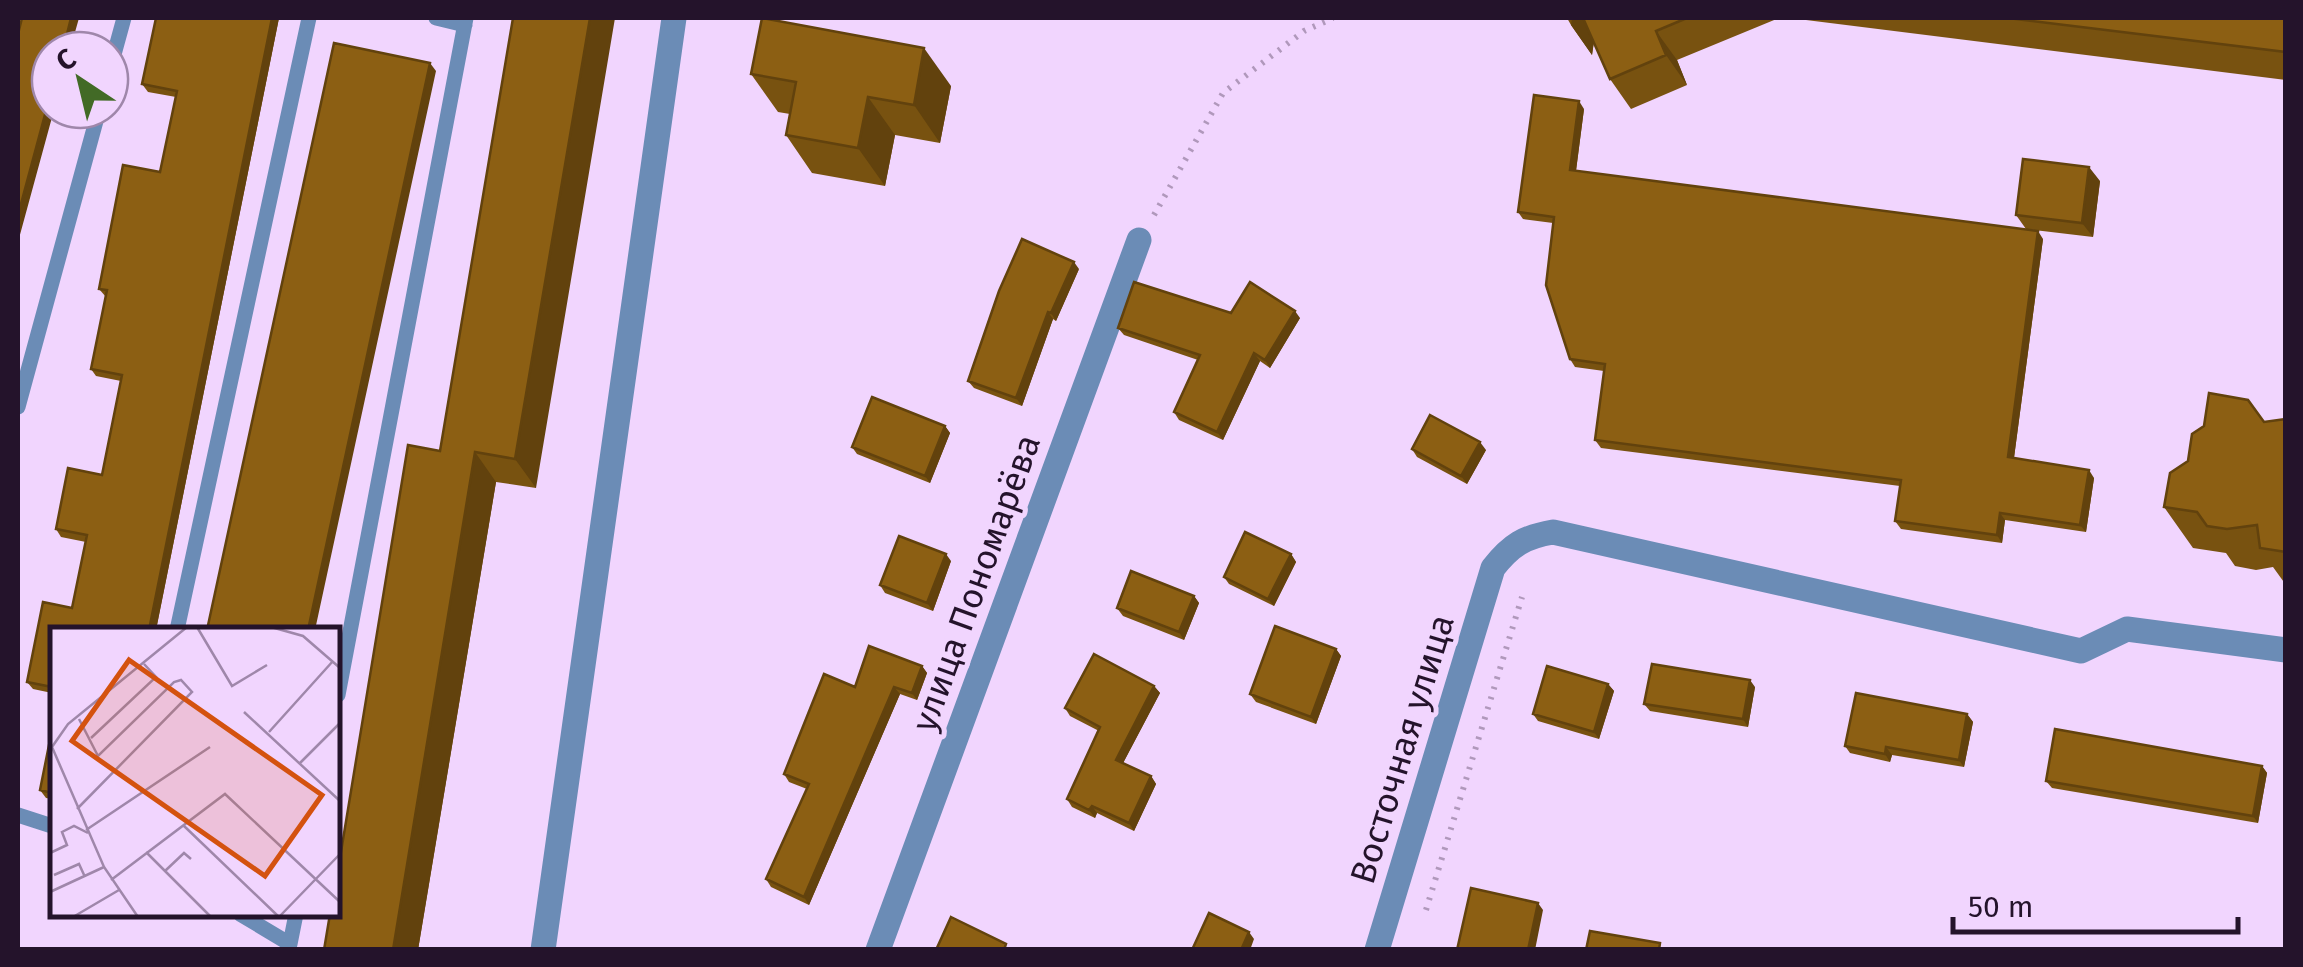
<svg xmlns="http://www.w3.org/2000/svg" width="2303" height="967" font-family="'Fira Sans',sans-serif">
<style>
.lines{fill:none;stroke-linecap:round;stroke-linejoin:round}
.path{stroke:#b098bb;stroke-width:6;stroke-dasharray:2.5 8;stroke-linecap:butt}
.service{stroke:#6b8cb6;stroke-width:15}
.minor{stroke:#6b8cb6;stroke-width:25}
.wall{fill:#785210}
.shaded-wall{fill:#62420d}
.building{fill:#8c5f13;stroke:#62420d;stroke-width:2.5}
.labels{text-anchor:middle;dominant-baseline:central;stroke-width:10;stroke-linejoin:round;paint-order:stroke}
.street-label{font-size:35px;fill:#24132b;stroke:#f1d5fe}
.inset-road{fill:none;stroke:#9f87aa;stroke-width:2.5}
.view{fill:#d4520f;fill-opacity:0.15;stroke:#d4520f;stroke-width:5}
.inset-edge{fill:none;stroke:#24132b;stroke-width:5}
</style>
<rect width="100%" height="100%" fill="#f1d5fe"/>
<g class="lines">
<path class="path" d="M1154 215 1223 93 1304 31 1333 18
M1426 910 1522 597"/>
<path class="service" d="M436 18 465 25
M110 69 124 18
M18 407 99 110
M177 630 309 18
M338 695 466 18
M18 815 52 826
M240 914 290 944 296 914"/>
<path class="minor" d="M543 950 674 18
M878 950 1139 240
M1377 950 1493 568C1511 545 1524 537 1553 532L2081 651 2127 629 2286 650"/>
</g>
<path class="wall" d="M156 18H279L156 630H52V693L33 689 27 682 43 602 72 608 86 542 61 537 56 529 68 468 102 475 121 381 96 376 91 369 106 297 99 289 123 165 160 172 176 97 148 92 142 84Z
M513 18 536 488 496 482 418 950H324L440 451Z
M1567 18H1779L1677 60 1687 85 1631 109 1610 79 1594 41 1592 55 1571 25Z
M1790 18H2286V80Z
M751 74 951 86 940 143 895 135 885 186 812 173 786 135 790 114 778 112Z
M1584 109 1576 171 2043 239 2014 458 2094 478 2086 532 2005 520 2002 543 1901 529 1895 521 1900 486 1601 448 1595 440 1604 371 1575 367 1570 359 1553 223 1523 219 1518 212Z
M2100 181 2093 237 2026 229 2016 215Z
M1079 269 1056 321 1053 319 1022 406 974 388 968 381Z
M1231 313 1300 318 1270 368 1260 361 1223 440 1179 420 1174 412 1198 360 1124 335 1118 328Z
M2286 419V585L2273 567 2256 570 2235 566 2226 553 2193 548 2164 507Z
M945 426 950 433 930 483 857 454 852 447Z
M1412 449 1486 450 1467 484 1417 457Z
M1291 554 1296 562 1274 606 1229 584 1224 577Z
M951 561 933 611 885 593 880 585Z
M1194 596 1199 603 1184 640 1123 616 1117 608Z
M1336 649 1341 656 1316 724 1256 702 1250 694Z
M922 666 927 673 917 700 900 694 809 905 771 887 766 879 807 789 789 782 784 774 855 687Z
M1608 684 1614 691 1599 739 1538 721 1533 714Z
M1154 686 1160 693 1123 763 1151 776 1156 784 1134 831 1097 813 1095 818 1072 807 1067 799 1099 731 1070 716 1065 708Z
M1755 687 1748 727 1650 711 1644 704Z
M1967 714 1973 722 1964 767 1892 755 1890 762 1850 753 1845 746Z
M52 730V799L46 798 40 790Z
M2262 766 2267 773 2258 823 2052 788 2046 781Z"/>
<path class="shaded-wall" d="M71 18H79L70 50H63Z
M272 18H279L156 630H149Z
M590 18H615L536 488 515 459Z
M1572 18H1588L1596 28 1592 55 1571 25Z
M1656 31 1677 60 1687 85 1666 55Z
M924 48 951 86 940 143 914 105Z
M430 63 436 71 315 630H308Z
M50 96V110H54L18 242V215Z
M868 97 895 135 885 186 858 148Z
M1579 101 1584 109 1575 178 1570 170Z
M2089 167 2100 181 2093 237 2082 223Z
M2038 231 2043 239 2013 465 2008 457Z
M1074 262 1079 269 1056 321 1051 313Z
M1295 311 1300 318 1270 368 1265 360Z
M1048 312 1053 319 1022 406 1016 398Z
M1254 353 1260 361 1223 440 1217 432Z
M945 426 950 433 930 483 925 476Z
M1480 442 1486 450 1467 484 1461 476Z
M475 452 496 482 418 950H393Z
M2089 470 2094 478 2086 532 2080 525Z
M2000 513 2005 520 2002 543 1997 535Z
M946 554 951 561 933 611 927 603Z
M1291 554 1296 562 1274 606 1268 599Z
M1194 596 1199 603 1184 640 1179 632Z
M1336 649 1341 656 1316 724 1311 717Z
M922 666 927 673 917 700 912 693Z
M1750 680 1755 687 1748 727 1743 719Z
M1608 684 1614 691 1599 739 1594 732Z
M1154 686 1160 693 1121 767 1116 760Z
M894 687 900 694 809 905 804 897Z
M1967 714 1973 722 1964 767 1959 760Z
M1886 747 1892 755 1890 762 1885 754Z
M2262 766 2267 773 2258 823 2253 816Z
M1151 776 1156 784 1134 831 1129 823Z
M1092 806 1097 813 1095 818 1089 810Z
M1538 903 1543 910 1535 950H1528Z
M1249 932 1254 939 1250 950H1241Z"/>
<path class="building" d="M22 18H71L63 50H50V96L18 215V34Z
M156 18H272L149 630H52V687L27 682 43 602 72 608 87 535 56 529 68 468 102 475 122 375 91 369 107 290 99 289 123 165 160 172 177 91 142 84Z
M513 18H590L515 459 475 452 393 950H324L330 914H338V870L408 445 440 451Z
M762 18 924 48 914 105 868 97 858 148 786 135 796 82 751 74Z
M1583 18H1687L1656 31 1666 55 1610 79Z
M2008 18H2286V52Z
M334 43 430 63 308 630H207Z
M1534 95 1579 101 1570 170 2038 231 2008 457 2089 470 2080 525 2000 513 1997 535 1895 521 1901 480 1595 440 1605 364 1570 359 1546 285 1554 217 1518 212Z
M2023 159 2089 167 2082 223 2016 215Z
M1022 239 1074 262 1051 313 1048 312 1016 398 968 381 999 291Z
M1134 282 1231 313 1250 282 1295 311 1265 360 1254 353 1217 432 1174 412 1200 355 1118 328Z
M2209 393 2248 400 2264 422 2286 419V552L2260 548 2257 525 2227 529 2207 526 2197 512 2164 507 2170 473 2188 461 2192 434 2204 426Z
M872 397 945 426 925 476 852 447Z
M1430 415 1480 442 1461 476 1412 449Z
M1245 532 1291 554 1268 599 1224 577Z
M899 536 946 554 927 603 880 585Z
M1131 571 1194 596 1179 632 1117 608Z
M1275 626 1336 649 1311 717 1250 694Z
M869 646 922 666 912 693 894 687 804 897 766 879 809 784 784 774 824 674 855 687Z
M1094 654 1154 686 1116 760 1151 776 1129 823 1092 806 1089 810 1067 799 1100 727 1065 708Z
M1652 664 1750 680 1743 719 1644 704Z
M1547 666 1608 684 1594 732 1533 714Z
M1856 693 1967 714 1959 760 1886 747 1885 754 1845 746Z
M2055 729 2262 766 2253 816 2046 781Z
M52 730V793L40 790Z
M1471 888 1538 903 1528 950H1457Z
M1209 913 1249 932 1241 950H1192Z
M951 917 1006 944 1004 950H936Z
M1590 931 1660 943 1659 950H1586Z"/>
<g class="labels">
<g class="street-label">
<text transform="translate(976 583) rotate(-70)">улица Пономарёва</text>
<text transform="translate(1402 749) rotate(-73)">Восточная улица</text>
</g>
</g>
<g transform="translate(50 627)">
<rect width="290" height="290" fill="#f1d5fe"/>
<path class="inset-road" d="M147 0 182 59 217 38M221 0 253 9 290 41M194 85 290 174M219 105 283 34M41 111 106 50 94 37M250 136 290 96M27 182 142 65 131 53 124 55 48 129 29 92M133 198 229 290M36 203 160 120M96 225 161 290M0 226 17 218 12 205 24 199 38 206M115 244 134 226 141 232M4 248 29 237 35 250M61 253 175 167 290 275M0 265 54 240M23 290 69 263M88 290 54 240 2 120 18 97 137 0M229 290 290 227"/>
<path class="view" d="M79 33 272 168 215 249 22 114Z"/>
<rect width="290" height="290" class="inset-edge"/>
</g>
<rect width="2303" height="967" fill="none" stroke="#24132b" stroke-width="40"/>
<g transform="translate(80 80) rotate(325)"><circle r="48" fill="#f1d5fe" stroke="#9f87aa" stroke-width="2.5"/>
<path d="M0-8L18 38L0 25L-18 38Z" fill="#426a26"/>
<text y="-15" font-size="28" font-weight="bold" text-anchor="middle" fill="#24132b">С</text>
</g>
<path d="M1953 917v15h285v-15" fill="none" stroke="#24132b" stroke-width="5"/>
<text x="1968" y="917" font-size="30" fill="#24132b" stroke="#f1d5fe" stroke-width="8" paint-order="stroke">50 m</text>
</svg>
